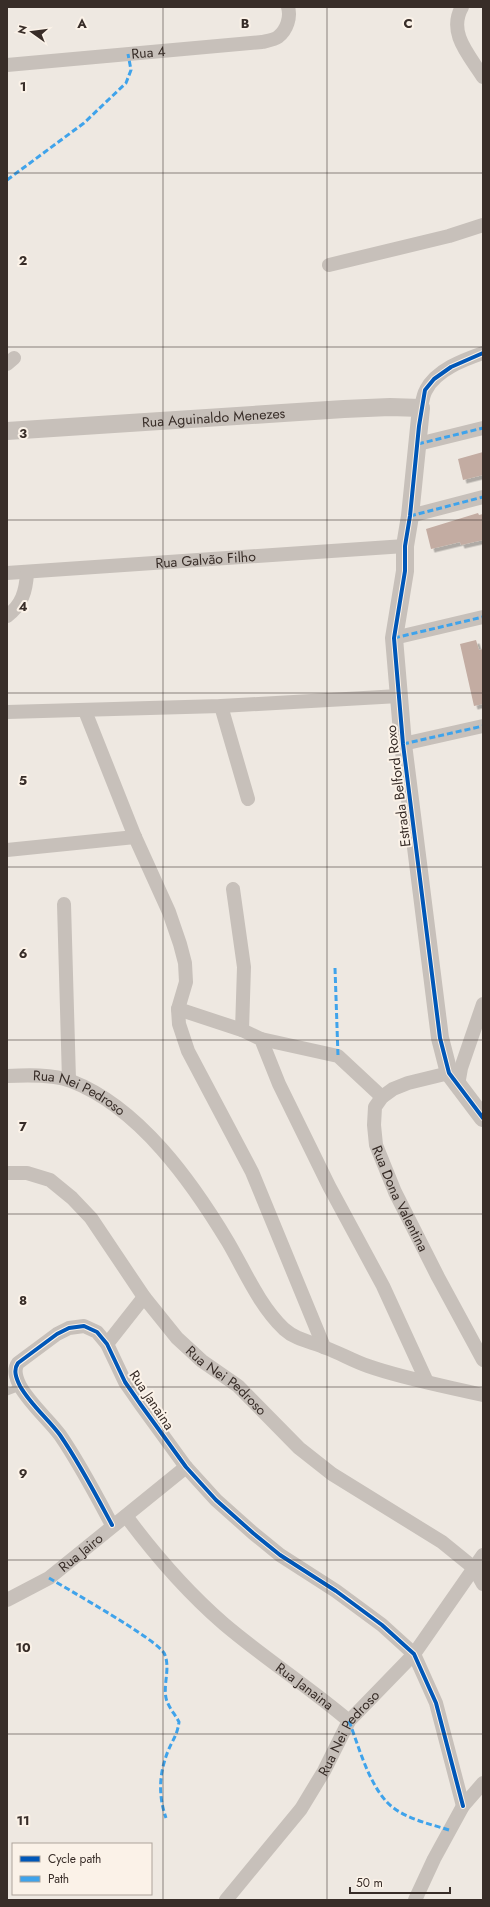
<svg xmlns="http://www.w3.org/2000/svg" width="490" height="1907" font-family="Jost,sans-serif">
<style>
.building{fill:#c3aca2;filter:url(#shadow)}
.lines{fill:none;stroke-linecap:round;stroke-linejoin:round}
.service{stroke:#c7c0ba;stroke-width:7}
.minor{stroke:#c7c0ba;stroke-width:14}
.tertiary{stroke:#c7c0ba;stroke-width:18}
.quiet{stroke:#3fa3eb;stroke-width:3;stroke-dasharray:6 3;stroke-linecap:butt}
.cycleway-casing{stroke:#fbf2e8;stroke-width:6}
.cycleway{stroke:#0057b8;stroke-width:4}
.grid{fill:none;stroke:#382d28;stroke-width:1;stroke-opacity:0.55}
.labels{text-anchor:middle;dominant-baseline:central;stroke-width:4;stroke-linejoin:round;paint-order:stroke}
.street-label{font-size:14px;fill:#382d28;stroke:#fbf2e8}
.grid-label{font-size:13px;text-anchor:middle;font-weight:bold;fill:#382d28;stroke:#fbf2e8;stroke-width:4;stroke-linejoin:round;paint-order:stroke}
</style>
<defs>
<filter id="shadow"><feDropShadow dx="3.5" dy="3.5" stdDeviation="0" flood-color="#0004"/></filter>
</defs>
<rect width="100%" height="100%" fill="#eee8e1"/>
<path class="building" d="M483 452V475L463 480 458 459Z
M478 513 479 515 483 514V540L461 545 460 542 431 549 426 529Z
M476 640 479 650 483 649V704L474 706 460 644Z"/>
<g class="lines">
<path class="service" d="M7 1392 20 1387"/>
<g class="minor">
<path d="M462 7C447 33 470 56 483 77"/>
<path id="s1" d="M7 65 262 42C266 41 274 40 278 37 287 30 291 17 288 7"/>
<path d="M329 265 449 236 483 225"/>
<path d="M7 364 14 358"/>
<path d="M421 408C422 403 423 395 426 390 436 370 463 360 483 353"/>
<path d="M418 444 483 428"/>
<path d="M410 516 483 497"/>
<path id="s2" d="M7 573 405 546"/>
<path d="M7 616C22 605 26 591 27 573"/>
<path d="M394 638 483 617"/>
<path d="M221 706 248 799"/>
<path d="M85 711 135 837 169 912 180 944 185 963 186 982 178 1009 179 1024 188 1051 252 1172 324 1347"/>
<path d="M7 712 221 706 399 696"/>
<path d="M403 744 483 726"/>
<path d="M7 850 135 837"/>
<path d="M233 889 244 967 242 1030 261 1039 279 1084 329 1186 383 1286 427 1382"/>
<path d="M64 904 69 1080"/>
<path d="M178 1009 242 1030"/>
<path d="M261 1039 338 1056 382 1097"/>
<path id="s3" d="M449 1073 408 1083 393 1089 382 1097 375 1107 374 1125 376 1145 395 1192 438 1277 483 1360"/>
<path id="s4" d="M7 1076C26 1075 53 1074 71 1081 139 1107 192 1182 228 1242 245 1271 259 1305 284 1329 296 1340 312 1342 326 1348 340 1353 353 1361 368 1366 405 1379 445 1386 483 1395"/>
<path d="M458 1085 461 1068 483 1004"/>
<path id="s5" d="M7 1173H27L50 1180 72 1198 91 1218 144 1297 177 1338 202 1361 238 1386 299 1448 332 1474 442 1542 474 1568 483 1584"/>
<path d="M107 1344 144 1297"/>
<path id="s6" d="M126 1516C155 1555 187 1592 224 1624 264 1658 309 1687 349 1721"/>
<path d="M112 1525C96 1495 80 1464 60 1435 48 1419 30 1404 20 1386 16 1378 13 1370 18 1363L57 1334 69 1328 84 1326 97 1332 107 1344 125 1382 141 1405 186 1467 216 1500 253 1533 280 1555 336 1591 382 1625 414 1654 436 1703 463 1806"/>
<path id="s7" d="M7 1600 49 1578 186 1467"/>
<path id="s8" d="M226 1900 301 1809 324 1771 349 1721 414 1654 483 1555"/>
<path d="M415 1900 434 1859 463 1806 483 1783"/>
</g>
<path class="tertiary" id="s9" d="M7 431 344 409 390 407 421 408 410 516 405 546V571L394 638 403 744 440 1038 449 1073 483 1118"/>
<path class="quiet" d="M7 180 84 123 126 83 131 70 128 54
M418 444 483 428
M410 516 483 497
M394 638 483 617
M403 744 483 726
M335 968 338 1056
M49 1578C69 1590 156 1639 164 1653 171 1667 163 1683 166 1698 168 1707 175 1714 179 1722 177 1736 173 1739 168 1751 159 1774 158 1795 166 1818
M349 1721C359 1747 371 1793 395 1809 411 1820 430 1824 449 1830"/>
<g class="cycleway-casing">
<path id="cycleway" d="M483 353 451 367 434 379 425 390 419 426 410 516 405 546V571L394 638 403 744 440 1038 449 1073 483 1118
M112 1525C96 1495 80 1464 60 1435 48 1419 30 1404 20 1386 16 1378 13 1370 18 1363L57 1334 69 1328 84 1326 97 1332 107 1344 125 1382 141 1405 186 1467 216 1500 253 1533 280 1555 336 1591 382 1625 414 1654 436 1703 463 1806"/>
</g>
<use href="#cycleway" class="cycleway"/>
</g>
<path class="grid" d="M163 7V1900M327 7V1900M7 173H483M7 347H483M7 520H483M7 693H483M7 867H483M7 1040H483M7 1214H483M7 1387H483M7 1560H483M7 1734H483"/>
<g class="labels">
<g class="street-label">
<text stroke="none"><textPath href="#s1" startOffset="142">Rua 4</textPath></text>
<text stroke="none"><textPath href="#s9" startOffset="207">Rua Aguinaldo Menezes</textPath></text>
<text stroke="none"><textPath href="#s2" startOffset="199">Rua Galvão Filho</textPath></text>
<text transform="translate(398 786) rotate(-97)">Estrada Belford Roxo</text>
<text stroke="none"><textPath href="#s4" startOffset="76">Rua Nei Pedroso</textPath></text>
<text stroke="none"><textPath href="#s3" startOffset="181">Rua Dona Valentina</textPath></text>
<text stroke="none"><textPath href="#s5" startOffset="313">Rua Nei Pedroso</textPath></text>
<text transform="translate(152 1400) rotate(56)">Rua Janaina</text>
<text stroke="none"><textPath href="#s7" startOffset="88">Rua Jairo</textPath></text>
<text stroke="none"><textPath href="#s6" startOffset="248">Rua Janaina</textPath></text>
<text stroke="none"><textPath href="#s8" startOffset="208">Rua Nei Pedroso</textPath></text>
</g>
</g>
<g class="grid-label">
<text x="82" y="28">A</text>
<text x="245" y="28">B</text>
<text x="408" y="28">C</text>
<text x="23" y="91">1</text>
<text x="23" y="265">2</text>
<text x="23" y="438">3</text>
<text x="23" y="611">4</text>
<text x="23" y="785">5</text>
<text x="23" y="958">6</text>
<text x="23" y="1131">7</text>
<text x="23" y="1305">8</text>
<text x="23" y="1478">9</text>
<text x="23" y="1652">10</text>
<text x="23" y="1825">11</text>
</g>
<rect width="490" height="1907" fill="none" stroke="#382d28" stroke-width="16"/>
<rect x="12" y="1843" width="140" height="52" fill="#fbf2e8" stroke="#ada39b"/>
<rect x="20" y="1856" width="20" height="6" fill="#0057b8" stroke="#ada39b"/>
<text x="48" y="1863" font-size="12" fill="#382d28">Cycle path</text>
<rect x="20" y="1876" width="20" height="6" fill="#3fa3eb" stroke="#ada39b"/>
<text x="48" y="1883" font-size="12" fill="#382d28">Path</text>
<g transform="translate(32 32) rotate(284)" stroke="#fbf2e8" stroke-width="3" paint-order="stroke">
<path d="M0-3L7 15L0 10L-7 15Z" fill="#382d28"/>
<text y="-6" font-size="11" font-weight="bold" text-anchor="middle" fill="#382d28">N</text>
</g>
<path d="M350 1887v6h100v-6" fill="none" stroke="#382d28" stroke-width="2"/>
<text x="356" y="1887" font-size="12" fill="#382d28" stroke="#fbf2e8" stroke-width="3" paint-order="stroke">50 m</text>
</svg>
